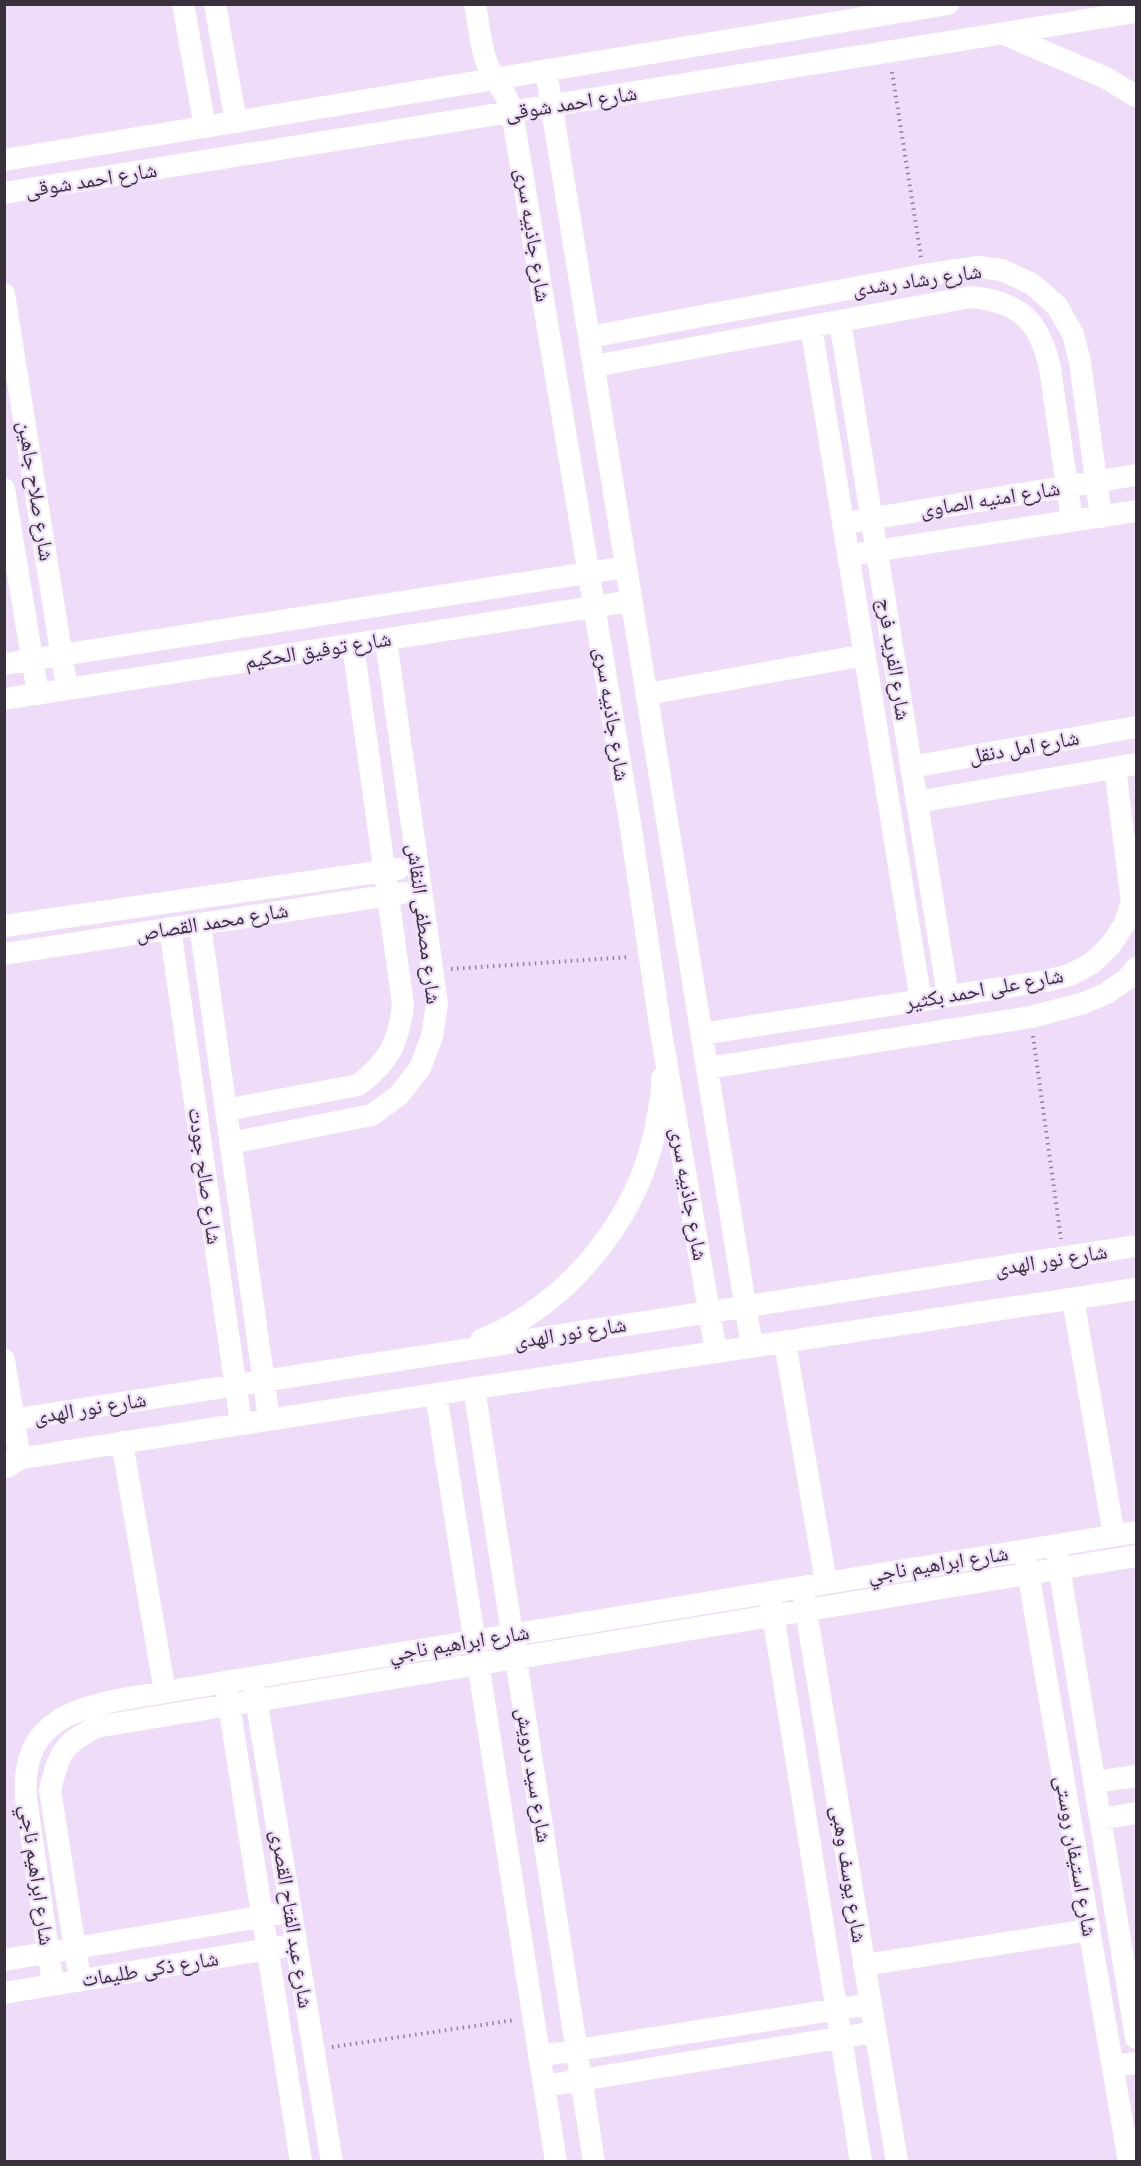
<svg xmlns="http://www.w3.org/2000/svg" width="1141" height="2166" font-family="'Roboto Condensed','Noto Naskh Arabic',sans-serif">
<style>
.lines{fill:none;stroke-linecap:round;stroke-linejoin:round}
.path{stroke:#908497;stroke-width:4;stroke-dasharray:1.5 4.5;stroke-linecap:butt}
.minor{stroke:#fff;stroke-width:22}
.labels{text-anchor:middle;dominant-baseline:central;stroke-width:4.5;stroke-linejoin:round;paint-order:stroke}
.street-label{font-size:21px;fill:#38313c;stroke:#eedcf8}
</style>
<rect width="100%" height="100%" fill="#eedcf8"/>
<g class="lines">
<path class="path" d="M892 72 921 257
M451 969 630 957
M1033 1036 1061 1239
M332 2047 515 2020"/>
<path class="minor" d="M183 4 205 127
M215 4 236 122
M475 4C479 24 480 47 488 66 495 82 508 94 512 112L630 822 661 1032 716 1352
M1004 34 1106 78 1136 96
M546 71 752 1347
M4 160 948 4
M4 193 1136 12
M4 294 67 689
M840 321 948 996
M811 326 921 1001
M589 337 924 275 978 267 1002 270 1032 284 1057 306 1073 334 1080 362 1101 517
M594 366 971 297C1020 302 1039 320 1050 368L1072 521
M4 489 38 694
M857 521 1136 475
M862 553 1136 511
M4 664 626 567
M647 694 865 655
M4 699 631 601
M911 767 1136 727
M917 802 1136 764
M200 924 269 1419
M4 926 398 869
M170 928 241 1424
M4 954 403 893
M701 1034 1046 981 1070 975 1092 963 1110 946 1124 925 1132 903 1115 768
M707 1068 1031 1017 1084 1003 1107 993 1127 979 1136 968
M226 1110 358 1085C389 1062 399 1042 403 1004L353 645
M231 1143 372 1115 399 1095 420 1068 432 1037 437 1004 386 640
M1073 1299 1114 1535
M481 1340C573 1302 643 1213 658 1115 660 1103 663 1090 662 1078
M785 1343 826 1582
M4 1360 20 1459 7 1467
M474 1388 594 2162
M436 1394 556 2162
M4 1421 1136 1246
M122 1442 165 1692
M4 1461 436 1394 1136 1289
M1057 1554 1136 2038
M1026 1560 1129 2162
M804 1598 897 2162
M771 1602 861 2162
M254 1686 332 2162
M227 1692 301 2162
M1095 1782 1136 1776
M1101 1819 1136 1813
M4 1960 277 1914
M864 1965 1089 1930
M80 1980 50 1790C59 1753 62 1745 96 1727L1136 1556
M53 1985 26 1798C26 1789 25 1779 27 1770 36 1704 114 1702 165 1692L1136 1532
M4 1993 281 1947
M539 2056 871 2004
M1113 2066 1136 2063
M544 2086 875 2032"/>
</g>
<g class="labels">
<g class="street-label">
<text transform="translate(571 103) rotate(-9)">شارع احمد شوقى</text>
<text transform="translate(91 180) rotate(-9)">شارع احمد شوقى</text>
<text transform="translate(533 235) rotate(81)">شارع جاذبيه سرى</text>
<text transform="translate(917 280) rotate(-8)">شارع رشاد رشدى</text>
<text transform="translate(36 491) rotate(81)">شارع صلاح جاهين</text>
<text transform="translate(990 499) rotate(-9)">شارع امنيه الصاوى</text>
<text transform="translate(318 650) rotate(-9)">شارع توفيق الحكيم</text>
<text transform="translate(894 659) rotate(81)">شارع الفريد فرج</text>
<text transform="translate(612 714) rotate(81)">شارع جاذبيه سرى</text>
<text transform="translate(1024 747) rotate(-10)">شارع امل دنقل</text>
<text transform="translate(212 922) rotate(-9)">شارع محمد القصاص</text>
<text transform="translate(424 924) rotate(83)">شارع مصطفى النقاش</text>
<text transform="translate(984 989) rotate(-10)">شارع على احمد بكثير</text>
<text transform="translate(205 1176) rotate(82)">شارع صالح جودت</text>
<text transform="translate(689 1194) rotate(80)">شارع جاذبيه سرى</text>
<text transform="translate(1051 1260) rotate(-9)">شارع نور الهدى</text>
<text transform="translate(570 1333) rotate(-9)">شارع نور الهدى</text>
<text transform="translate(90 1408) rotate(-9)">شارع نور الهدى</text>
<text transform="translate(938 1564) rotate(-9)">شارع ابراهيم ناجي</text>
<text transform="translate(459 1643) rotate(-9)">شارع ابراهيم ناجي</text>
<text transform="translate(534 1775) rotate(81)">شارع سيد درويش</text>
<text transform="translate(1076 1856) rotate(80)">شارع استيفان روستى</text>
<text transform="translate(849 1874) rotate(81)">شارع يوسف وهبى</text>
<text transform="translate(37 1875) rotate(82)">شارع ابراهيم ناجي</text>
<text transform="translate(292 1919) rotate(81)">شارع عبد الفتاح القصرى</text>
<text transform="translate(150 1969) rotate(-9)">شارع ذكى طليمات</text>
</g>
</g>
<rect width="1141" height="2166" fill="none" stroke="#38313c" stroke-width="12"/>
</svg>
